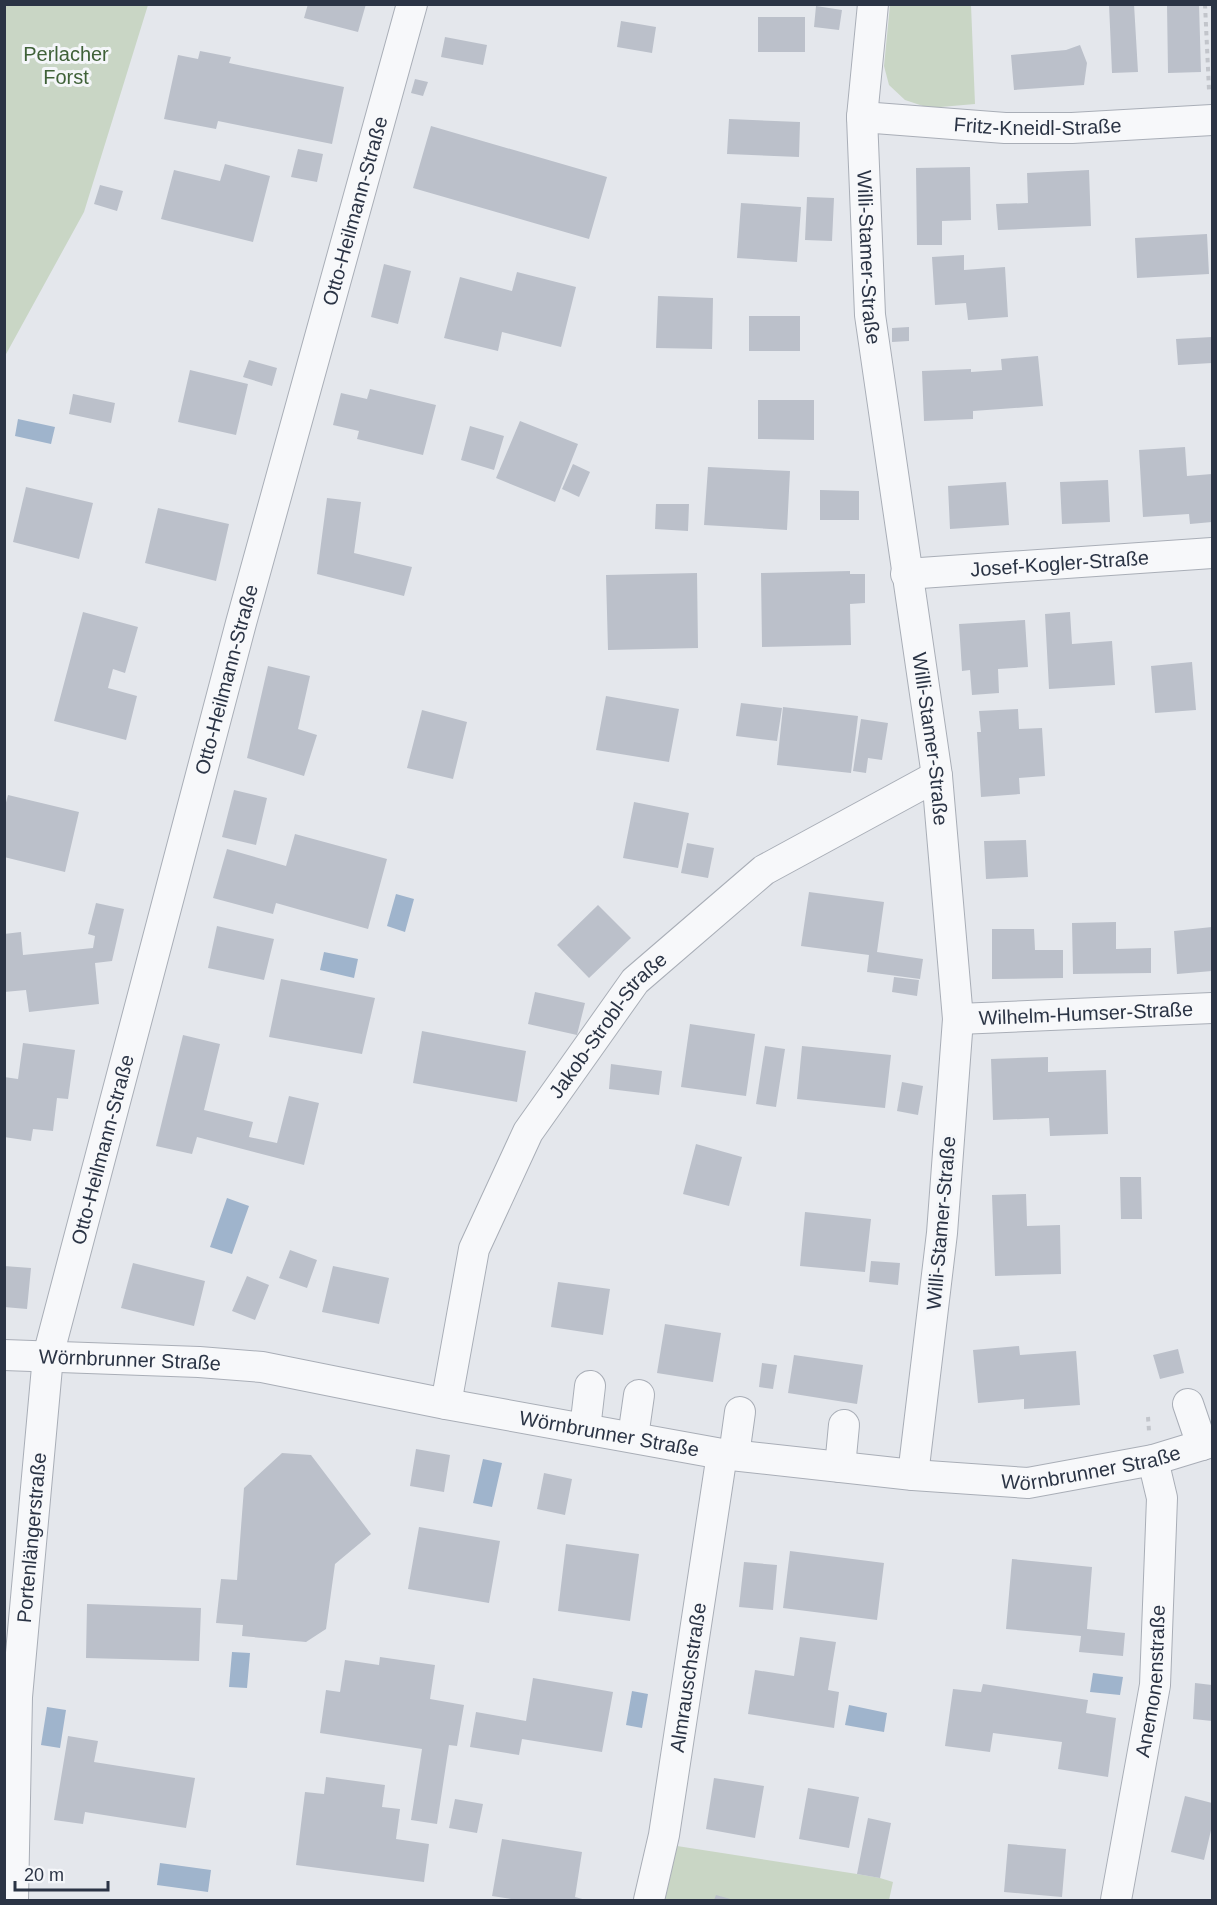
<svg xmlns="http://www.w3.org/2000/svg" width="1217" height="1905" font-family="Helvetica,sans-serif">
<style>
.green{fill:#c9d6c5}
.water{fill:#9fb4cc}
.building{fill:#bbc0ca}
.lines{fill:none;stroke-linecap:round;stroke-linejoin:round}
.minor-casing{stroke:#a9aeb7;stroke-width:32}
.path{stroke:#c2c5cb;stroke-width:4;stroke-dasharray:4.5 4.5;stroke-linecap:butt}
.minor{stroke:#f7f8fa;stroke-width:30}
.labels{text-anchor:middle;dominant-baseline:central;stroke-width:6;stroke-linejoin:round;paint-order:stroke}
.park-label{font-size:20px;fill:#3f6138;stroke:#f4f6f9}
.street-label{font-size:20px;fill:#2b3445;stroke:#f4f6f9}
</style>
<rect width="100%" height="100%" fill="#e4e7ec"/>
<path class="green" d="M5 4 148 5 84 212 5 356Z
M890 5H971L975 104 929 108 905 100 889 85 884 66Z
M677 1846 857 1874 880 1878 893 1882 889 1900H665Z"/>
<path class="water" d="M18 419 55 427 51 444 15 436Z
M396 894 414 899 405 932 387 926Z
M324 952 358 959 354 978 320 970Z
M227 1198 249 1206 232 1254 210 1247Z
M483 1459 502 1463 492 1507 473 1503Z
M232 1652 250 1653 247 1688 229 1687Z
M1093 1673 1123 1677 1120 1695 1090 1692Z
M632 1691 648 1694 642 1728 626 1725Z
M849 1705 887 1713 884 1732 845 1725Z
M47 1707 66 1710 60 1748 41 1745Z
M160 1863 211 1870 208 1892 157 1885Z"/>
<path class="building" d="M308 4H366L358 32 304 18Z
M1109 4H1134L1138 72 1112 73Z
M1167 4H1199L1201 72 1168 73Z
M816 6 842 10 839 30 814 27Z
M758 17H805V52H758Z
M621 21 656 27 652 53 617 47Z
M445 37 487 45 483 65 441 57Z
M1080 45 1087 63 1084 85 1014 90 1011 55 1066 50Z
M200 51 231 57 229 63 344 87 332 144 218 121 216 129 164 119 178 55 198 59Z
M415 79 428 82 423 96 411 93Z
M729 119 800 122 799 157 727 154Z
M431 126 607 177 589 239 413 188Z
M298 149 323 154 317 182 291 177Z
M225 164 270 176 253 242 161 219 174 170 220 181Z
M970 167 971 220 942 221V245H917L916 168Z
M1089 170 1091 226 998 230 996 204 1028 203 1027 173Z
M100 185 123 191 117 211 94 204Z
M807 197 834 198 832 241 805 240Z
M741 203 801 207 797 262 737 258Z
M1207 234 1209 274 1137 278 1135 238Z
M964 255V270L1005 267 1008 317 968 320 966 303 935 305 932 257Z
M384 264 411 271 398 324 371 317Z
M517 272 576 287 561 347 502 332 498 351 444 338 460 277 512 291Z
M658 296 713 298 712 349 656 348Z
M749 316H800V351H749Z
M909 327V341L892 342V328Z
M1212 337V363L1178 365 1176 339Z
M1038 356 1043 406 973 411V419L924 421 922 371 971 369V372L1002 370 1001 359Z
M249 360 277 368 272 386 243 377Z
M190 370 248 384 236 435 178 422Z
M370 389 436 405 423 455 357 439 359 431 333 425 341 393 367 399Z
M73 394 115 403 111 423 69 414Z
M758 400H814V440L758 439Z
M520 421 578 444 555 502 496 478Z
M470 426 504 436 494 470 461 460Z
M1185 447 1187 476 1212 474V522L1190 524 1189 514 1143 517 1139 450Z
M573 464 590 472 579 497 562 489Z
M708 467 790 471 787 530 704 525Z
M1108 480 1110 522 1062 524 1060 482Z
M1006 482 1009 525 950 529 948 486Z
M26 487 93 503 79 559 13 542Z
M820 490 859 491V520H820Z
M327 498 361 502 354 553 412 567 404 596 317 574Z
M656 504H689L688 531 655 529Z
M158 508 229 524 216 581 145 563Z
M850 571V574H865V603L850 604 851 645 762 647 761 573Z
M697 573 698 648 608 650 606 575Z
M83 612 138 627 125 673 113 669 108 688 137 696 126 740 54 721Z
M1070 612 1072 644 1112 641 1115 685 1049 689 1045 614Z
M1025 620 1028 667 998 669 999 693 972 695 970 670 962 671 959 624Z
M1192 662 1196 710 1155 713 1151 666Z
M268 666 310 676 298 729 317 735 304 776 247 758Z
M606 696 679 709 669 762 596 750Z
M741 703 782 708 777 741 736 736Z
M783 707 858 716 851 773 777 765Z
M1018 709 1019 729 1042 728 1045 776 1019 778 1020 794 981 797 977 732H981L979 711Z
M422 710 467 722 453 779 407 768Z
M861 719 888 723 882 760 868 758 866 773 853 771Z
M234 790 267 798 256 845 222 837Z
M8 795 79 812 65 872 4 857V810Z
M634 802 689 813 678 868 623 858Z
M295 834 387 859 368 929 276 903 273 914 213 898 227 849 286 866Z
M1026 840 1028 877 986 879 984 841Z
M687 843 714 848 708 878 681 873Z
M809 892 884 902 877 952 923 959 920 979 867 972 869 955 801 946Z
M96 903 124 909 112 961 95 963 99 1004 29 1012 26 990 4 992V934L21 932 23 955 93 948 95 936 88 934Z
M598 905 631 938 589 978 557 945Z
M1116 922V949L1151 948V973L1073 974 1072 923Z
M217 926 274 939 264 980 208 968Z
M1212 927V971L1177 974 1174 931Z
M992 929H1034L1035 950H1063V978L992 979Z
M894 977 919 980 917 996 892 992Z
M281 979 375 998 362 1054 269 1037Z
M535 992 585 1003 577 1035 528 1024Z
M690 1024 755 1034 746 1096 681 1087Z
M422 1031 526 1051 517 1102 413 1083Z
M183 1035 220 1044 204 1110 253 1122 249 1137 277 1143 289 1096 319 1103 304 1165 197 1137 192 1154 156 1146Z
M23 1043 75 1050 68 1099 57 1098 53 1131 33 1129 31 1141 4 1137V1077L18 1079Z
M765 1046 785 1049 776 1107 756 1104Z
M802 1046 891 1055 885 1108 797 1099Z
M1048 1057V1072L1106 1070 1108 1134 1050 1136 1049 1118 993 1120 991 1059Z
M611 1064 662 1071 659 1095 609 1089Z
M902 1082 923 1086 918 1115 897 1111Z
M696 1144 742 1157 729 1206 683 1194Z
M1120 1177H1141L1142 1219H1121Z
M1026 1194 1027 1226 1060 1225 1061 1274 995 1276 992 1195Z
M805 1212 871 1219 865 1272 800 1266Z
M290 1250 317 1260 307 1288 279 1278Z
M871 1261 900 1263 898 1285 869 1282Z
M133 1263 205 1281 194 1326 121 1308Z
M4 1266 31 1268 27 1309 4 1307Z
M333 1266 389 1278 379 1324 322 1312Z
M247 1276 269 1285 255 1320 232 1311Z
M558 1282 610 1289 603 1335 551 1327Z
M665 1324 721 1333 713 1382 657 1373Z
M1019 1346 1020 1355 1076 1351 1080 1405 1024 1409V1399L978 1403 973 1350Z
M1178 1349 1184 1373 1160 1379 1153 1355Z
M794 1355 863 1365 857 1404 788 1393Z
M762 1363 777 1365 773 1389 759 1387Z
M416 1449 450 1455 444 1492 410 1486Z
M282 1453 311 1455 371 1534 335 1564 326 1629 306 1642 242 1636 243 1625 216 1623 221 1579 237 1580 244 1488Z
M544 1473 572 1479 565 1515 537 1509Z
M419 1527 500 1541 489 1603 408 1589Z
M566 1544 639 1554 630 1621 558 1611Z
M790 1551 884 1563 877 1620 783 1608Z
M1012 1559 1092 1567 1087 1629 1125 1633 1123 1656 1079 1652 1081 1636 1006 1629Z
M744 1562 777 1565 773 1610 739 1607Z
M87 1604 201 1608 199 1661 86 1658Z
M800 1637 836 1642 828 1690 839 1692 834 1728 748 1714 755 1670 794 1676Z
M380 1657 435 1665 430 1699 464 1705 457 1746 449 1745 437 1824 411 1820 422 1749 320 1733 326 1690 340 1692 345 1660 379 1665Z
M533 1678 613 1692 602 1752 522 1739 519 1755 470 1747 476 1712 526 1721Z
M1195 1683 1212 1685V1721L1193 1719Z
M983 1684 1088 1700 1086 1713 1116 1718 1108 1777 1058 1769 1062 1742 993 1733 990 1752 945 1746 953 1689 981 1692Z
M68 1736 98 1741 94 1762 195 1778 186 1828 85 1812 83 1824 54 1820Z
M326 1777 385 1785 382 1807 400 1809 396 1839 429 1844 424 1882 296 1865 305 1792 324 1794Z
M714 1778 764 1786 755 1838 706 1829Z
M808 1788 859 1797 849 1848 799 1839Z
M1185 1796 1212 1803V1826L1204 1860 1171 1852Z
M455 1799 483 1804 477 1833 449 1828Z
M868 1818 891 1823 880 1878 857 1874Z
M502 1839 582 1852 575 1897 586 1900H518L492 1896Z
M1008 1844 1066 1849 1062 1897 1004 1892Z
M716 1895 734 1900H714Z"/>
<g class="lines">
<g class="minor-casing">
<g id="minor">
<path id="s1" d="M873 4 862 117 870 315 937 776 958 1019 942 1233 913 1475"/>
<path id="s2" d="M862 117 1005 128H1072L1212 120"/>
<path id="s3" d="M906 574 1212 553"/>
<path id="s4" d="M958 1019 1212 1008"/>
<path id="s5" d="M4 1355 199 1362 262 1367 446 1404 722 1454 913 1475 1028 1483 1153 1460 1212 1442"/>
<path id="s6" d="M446 1404 474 1249 528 1132 635 981 764 870 937 776"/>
<path d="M1188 1404 1202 1445"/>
<path d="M585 1429 590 1386"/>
<path d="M633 1437 639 1395"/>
<path d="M734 1455 740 1412"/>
<path d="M840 1467 844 1425"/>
<path id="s7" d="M13 1900 17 1697 48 1356 241 623 412 4"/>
<path id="s8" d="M649 1900 664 1835 722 1454"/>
<path id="s9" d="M1116 1900 1155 1685 1162 1498 1153 1460"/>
</g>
</g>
<path class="path" d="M1205 4 1209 90
M1148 1417 1149 1431"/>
<use href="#minor" class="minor"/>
</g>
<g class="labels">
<g class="park-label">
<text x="66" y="54">Perlacher<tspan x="66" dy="23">Forst</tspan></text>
</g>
<g class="street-label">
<text stroke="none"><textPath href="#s2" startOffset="176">Fritz-Kneidl-Straße</textPath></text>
<text stroke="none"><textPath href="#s7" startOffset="1731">Otto-Heilmann-Straße</textPath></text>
<text stroke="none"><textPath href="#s1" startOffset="254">Willi-Stamer-Straße</textPath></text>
<text stroke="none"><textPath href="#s3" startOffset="154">Josef-Kogler-Straße</textPath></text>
<text stroke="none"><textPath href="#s7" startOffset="1245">Otto-Heilmann-Straße</textPath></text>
<text stroke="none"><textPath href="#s1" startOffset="740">Willi-Stamer-Straße</textPath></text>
<text stroke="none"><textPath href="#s4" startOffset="128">Wilhelm-Humser-Straße</textPath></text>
<text stroke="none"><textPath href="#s6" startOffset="420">Jakob-Strobl-Straße</textPath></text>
<text stroke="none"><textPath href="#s7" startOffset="759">Otto-Heilmann-Straße</textPath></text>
<text transform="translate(941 1223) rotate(-85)">Willi-Stamer-Straße</text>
<text stroke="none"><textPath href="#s5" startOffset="126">Wörnbrunner Straße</textPath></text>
<text stroke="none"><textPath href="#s5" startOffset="612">Wörnbrunner Straße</textPath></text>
<text stroke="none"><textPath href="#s5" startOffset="1098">Wörnbrunner Straße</textPath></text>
<text stroke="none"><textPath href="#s7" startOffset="363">Portenlängerstraße</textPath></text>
<text stroke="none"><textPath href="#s8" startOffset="226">Almrauschstraße</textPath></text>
<text stroke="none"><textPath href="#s9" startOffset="222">Anemonenstraße</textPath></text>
</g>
</g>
<rect width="1217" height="1905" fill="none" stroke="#2b3445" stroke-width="12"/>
<path d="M15 1881v9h93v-9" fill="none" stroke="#2b3445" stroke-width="3"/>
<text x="24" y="1881" font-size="18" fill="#2b3445" stroke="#f4f6f9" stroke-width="4.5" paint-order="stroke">20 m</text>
</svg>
